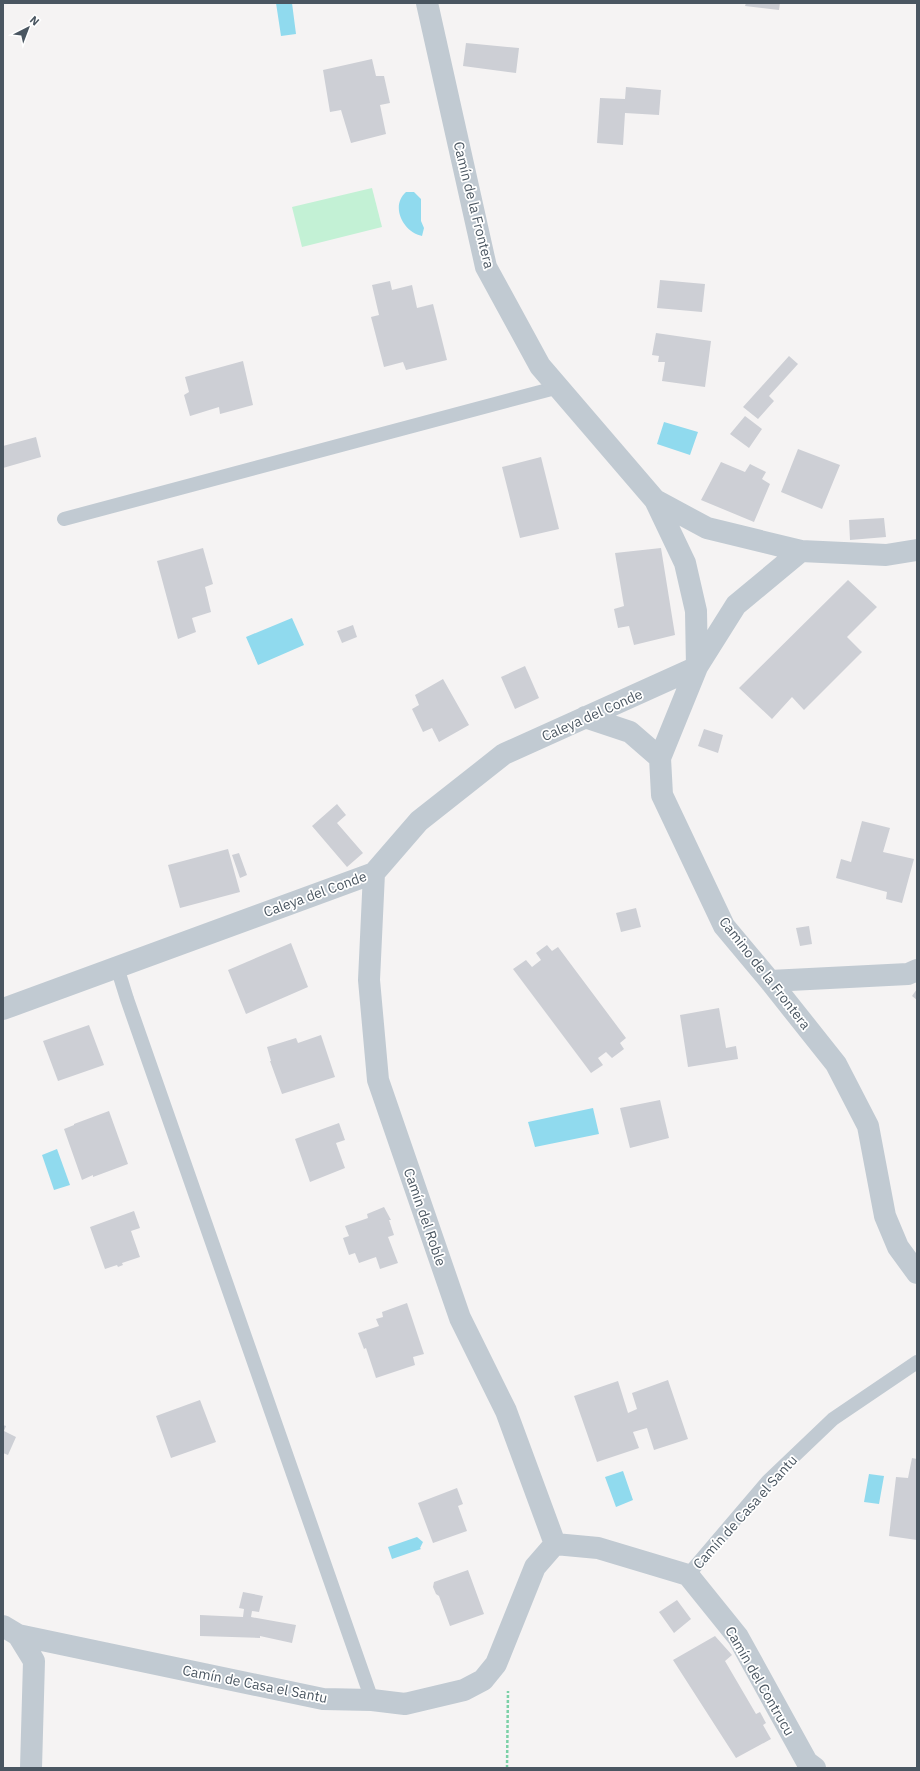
<svg xmlns="http://www.w3.org/2000/svg" width="920" height="1771" font-family="'IBM Plex Sans',sans-serif">
<style>
.green{fill:#c3f1d5}
.water{fill:#90daee}
.building{fill:#cdcfd5}
.lines{fill:none;stroke-linecap:round;stroke-linejoin:round}
.path{stroke:#7ad0a6;stroke-width:2.5;stroke-dasharray:3 2;stroke-linecap:butt}
.lane{stroke:#c1cad2;stroke-width:14}
.street{stroke:#c1cad2;stroke-width:22}
.labels{text-anchor:middle;dominant-baseline:central;stroke-width:3.5;stroke-linejoin:round;paint-order:stroke}
.street-label{font-size:14px;fill:#4a5661;stroke:#fff}
</style>
<rect width="100%" height="100%" fill="#f5f3f3"/>
<path class="green" d="M372 188 382 227 302 247 292 207Z"/>
<path class="water" d="M276 3H292L296 34 281 36Z
M406 192H414L421 199V221L424 228 422 236C403 232 390 206 406 192Z
M664 422 698 432 690 455 657 444Z
M292 618 304 645 258 665 246 637Z
M593 1108 599 1134 535 1147 528 1122Z
M57 1149 70 1185 54 1190 42 1155Z
M623 1471 633 1500 616 1507 605 1477Z
M869 1474 884 1476 879 1504 864 1502Z
M417 1537 423 1542 420 1548 421 1549 392 1559 388 1547Z"/>
<path class="building" d="M746 3H780L779 10 745 6Z
M466 43 519 48 516 73 463 66Z
M372 59 376 76H384L390 103 380 105 386 134 351 143 341 110 330 112 323 70Z
M626 87 661 90 659 115 625 113 623 145 597 143 600 98 625 99Z
M660 280 705 284 702 312 657 308Z
M390 281 392 290 412 285 417 308 433 304 447 360 406 370 403 362 384 367 371 317 379 315 372 285Z
M656 333 711 341 705 387 662 381 665 362H658L659 356 652 355Z
M789 356 798 364 769 396 774 401 758 419 743 407Z
M243 361 253 405 220 414 219 407 190 416 184 395 189 392 185 377Z
M745 416 762 429 749 448 730 434Z
M36 437 41 457 3 468V446Z
M798 449 840 465 822 509 781 492Z
M541 457 559 529 520 538 502 467Z
M721 462 745 472 750 464 766 472 762 479 770 484 754 522 701 500Z
M884 518 886 537 850 540 849 520Z
M203 548 213 584 205 587 211 612 192 618 196 632 178 639 157 561Z
M661 548 675 635 634 645 629 626 618 628 614 609 624 606 615 553Z
M848 580 877 607 847 637 862 652 804 710 792 697 772 719 739 688Z
M353 625 357 637 342 643 337 631Z
M525 666 539 698 515 709 501 677Z
M443 679 469 725 439 742 432 728 423 732 412 709 419 705 415 695Z
M704 729 723 735 718 753 698 746Z
M337 804 346 815 337 823 363 853 347 867 312 826Z
M862 821 890 828 883 852 914 859 902 903 886 899 887 892 836 878 841 859 851 862Z
M228 849 240 892 180 908 168 865Z
M239 853 247 875 240 878 232 855Z
M636 908 641 927 621 932 616 913Z
M809 926 812 944 800 946 796 928Z
M291 943 308 987 246 1014 228 970Z
M547 945 552 951 558 947 626 1038 620 1043 624 1049 612 1058 606 1052 598 1058 603 1065 591 1073 513 969 526 960 532 967 541 960 536 953Z
M917 989V1000L912 996Z
M719 1008 726 1048 736 1046 738 1059 688 1067 680 1015Z
M89 1025 104 1065 58 1081 43 1041Z
M321 1035 335 1077 282 1094 270 1061H271L267 1047 296 1038 298 1043Z
M660 1100 669 1138 630 1148 620 1108Z
M109 1111 128 1164 93 1177V1175L82 1180 64 1129 74 1125V1124Z
M339 1123 345 1140 336 1143 345 1168 310 1182 295 1139Z
M384 1207 391 1220H389L394 1235 388 1237 398 1263 380 1269 376 1257 359 1263 355 1253 349 1255 343 1238 349 1236 345 1226 368 1218 367 1214Z
M134 1211 140 1228 131 1231 140 1257 122 1263 123 1265 118 1267 117 1265 105 1269 90 1227Z
M407 1303 424 1354 413 1357 415 1365 376 1378 366 1348 364 1349 358 1333 379 1326 376 1319 383 1317 382 1312Z
M668 1380 688 1439 654 1450 647 1428 633 1432 639 1448 597 1462 574 1396 618 1381 628 1413 637 1409 632 1393Z
M200 1400 216 1442 171 1458 156 1416Z
M3 1425 6 1426 4 1431 16 1437 8 1455 3 1453Z
M912 1458 917 1459V1540L889 1536 896 1477 908 1478Z
M457 1488 463 1504 458 1506 467 1531 433 1543 418 1503Z
M468 1570 484 1614 450 1626 439 1596 436 1594 433 1587 434 1582Z
M243 1592 263 1596 259 1612 252 1611 251 1617 296 1625 292 1643 260 1636V1638L200 1636V1615L243 1617 244 1609 239 1608Z
M677 1600 691 1619 674 1633 659 1612Z
M715 1636 732 1655 725 1661 756 1714 760 1712 766 1723 763 1725 771 1739 736 1758 673 1660Z"/>
<g class="lines">
<path class="path" d="M507 1768 508 1691"/>
<path class="lane" d="M64 519 559 387
M117 967 127 999 372 1700
M688 1575 768 1481 833 1419 917 1362"/>
<path class="street" d="M427 3 486 267 540 366 655 500 685 563 696 611 697 667
M655 500 707 528 801 551 886 555 917 550
M801 551 736 605 697 667 660 758 662 795 724 926 770 981 836 1064 868 1126 885 1216 898 1247 917 1273
M585 717 630 732 660 758
M374 873 369 980 378 1080 460 1318 506 1411 555 1544
M770 981 908 974 917 970
M3 1009 374 873 419 821 504 754 697 667
M555 1544 598 1548 688 1575 738 1637 807 1762 815 1768
M3 1626 18 1635 34 1661 31 1768
M18 1635 323 1699 372 1700 405 1704 464 1690 483 1680 496 1664 535 1567 555 1544"/>
</g>
<g class="labels">
<g class="street-label">
<text transform="translate(474 205) rotate(76)">Camín de la Frontera</text>
<text transform="translate(592 715) rotate(-24)">Caleya del Conde</text>
<text transform="translate(315 894) rotate(-20)">Caleya del Conde</text>
<text transform="translate(765 973) rotate(52)">Camino de la Frontera</text>
<text transform="translate(425 1217) rotate(71)">Camín del Roble</text>
<text transform="translate(745 1512) rotate(-48)">Camín de Casa el Santu</text>
<text transform="translate(760 1681) rotate(60)">Camín del Contrucu</text>
<text transform="translate(255 1684) rotate(11)">Camín de Casa el Santu</text>
</g>
</g>
<rect width="920" height="1771" fill="none" stroke="#4a5661" stroke-width="8"/>
<g transform="translate(28 28) rotate(42)" stroke="#ffffff" stroke-width="3" paint-order="stroke">
<path d="M0-3L7 15L0 10L-7 15Z" fill="#4a5661"/>
<text y="-6" font-size="11" font-weight="bold" text-anchor="middle" fill="#4a5661">N</text>
</g>
</svg>
